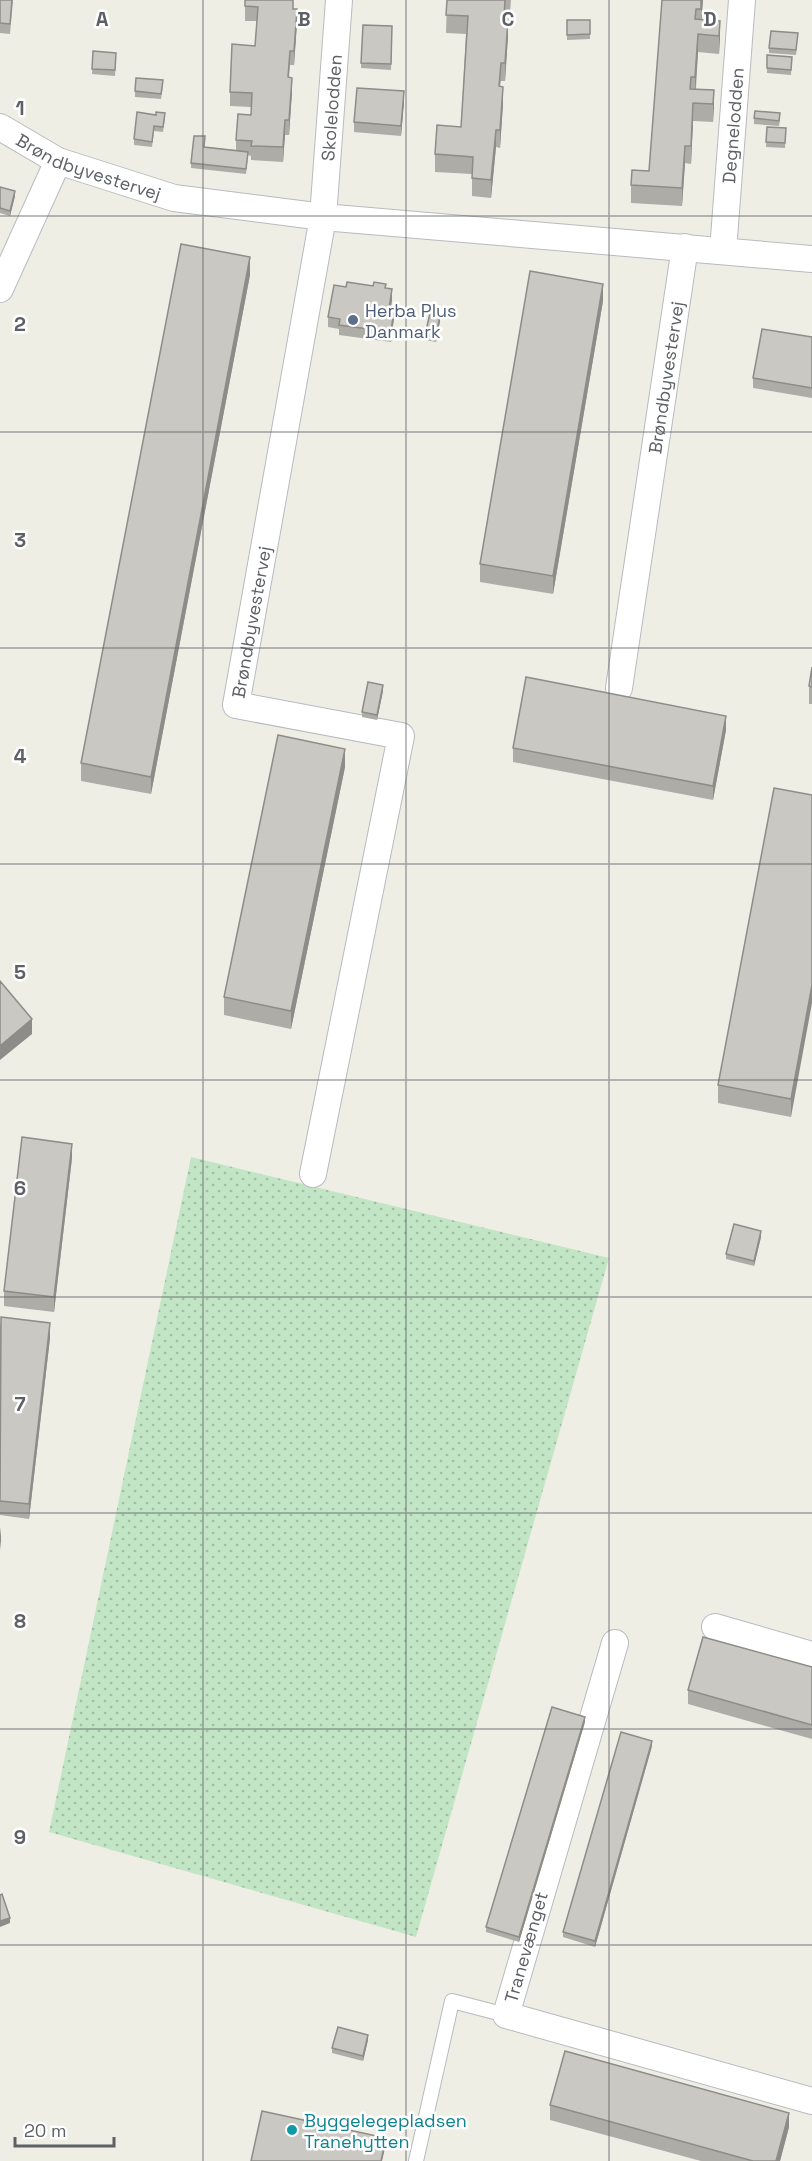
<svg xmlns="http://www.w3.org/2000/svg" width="812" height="2161" font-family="'Space Grotesk',sans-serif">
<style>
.grass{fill:url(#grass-dots)}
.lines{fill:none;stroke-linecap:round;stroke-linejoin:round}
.service-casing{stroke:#b8babf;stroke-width:16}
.minor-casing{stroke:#b8babf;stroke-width:28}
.service{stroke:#fff;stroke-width:14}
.minor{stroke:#fff;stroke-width:26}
.wall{fill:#aeaca7}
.shaded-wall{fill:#8d8c88}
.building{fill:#cac8c2;stroke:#8d8c88;stroke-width:1.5}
.grid{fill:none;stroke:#5d6065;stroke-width:1.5;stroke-opacity:0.55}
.service-dot{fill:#5c6f8a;stroke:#fff;stroke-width:2}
.culture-dot{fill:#0f9aa8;stroke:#fff;stroke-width:2}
.labels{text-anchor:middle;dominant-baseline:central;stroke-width:5;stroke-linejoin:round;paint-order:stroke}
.street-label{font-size:18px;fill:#5d6065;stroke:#fff}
.service-label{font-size:18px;fill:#4e5e75;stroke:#fff;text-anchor:start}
.culture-label{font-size:18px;fill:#0d838f;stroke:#fff;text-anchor:start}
.grid-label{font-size:20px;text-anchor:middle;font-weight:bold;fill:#5d6065;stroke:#fff;stroke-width:5;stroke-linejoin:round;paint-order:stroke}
</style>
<defs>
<pattern id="grass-dots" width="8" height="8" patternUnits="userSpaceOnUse" patternTransform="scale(1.5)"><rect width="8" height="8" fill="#c2e6c5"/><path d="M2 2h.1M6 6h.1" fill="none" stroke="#a1bea4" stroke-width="1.8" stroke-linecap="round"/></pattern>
</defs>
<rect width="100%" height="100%" fill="#efeee5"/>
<path class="grass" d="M191 1157 609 1258 416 1937 49 1832Z"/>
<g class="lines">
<g class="service-casing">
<path id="service" d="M416 2161 452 2001 506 2015"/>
</g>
<g class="minor-casing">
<g id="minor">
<path id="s1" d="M0 127 58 161 174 198 323 217 812 259"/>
<path id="s2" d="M723 251 742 0"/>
<path d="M0 289 58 161"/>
<path id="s3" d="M619 688 685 247"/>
<path id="s4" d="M313 1174 401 736 236 705 323 217 339 0"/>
<path d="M715 1627 812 1655"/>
<path d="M615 1643 506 2015 812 2101"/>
</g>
</g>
<use href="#service" class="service"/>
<use href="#minor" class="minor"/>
</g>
<path class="wall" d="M0 0H13L10 34 0 33Z
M245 0 294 9 297 23 294 65H290L289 77 292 92 289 135H285L283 162 251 160V156L248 155 246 174 191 168V163L204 147 236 150V140L251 115V107L230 106V92L255 46 257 21H245Z
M447 0H511L510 12H506L505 18 508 36 505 81H501L500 86 503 104 500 148 496 147 491 198 472 196V174L435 172V154L461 127 466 34 446 33Z
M662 0H703L701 19 720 21 719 54 698 52 696 89 714 90 713 122 693 121 691 164 685 163 682 206 631 203V185L649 171Z
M567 20H590V39L567 40Z
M363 25 392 26 391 70 361 68Z
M798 33 796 55 769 53V48Z
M93 51 116 59 115 76 92 74Z
M767 55 792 57 791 75 767 73Z
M163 86 161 99 135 97V91Z
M404 102 401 136 354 132V122Z
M165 118 163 132 154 131 152 147 134 145V139Z
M754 118 780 119 779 126 754 124Z
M767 127 786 128 785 148 766 147Z
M0 187 15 196 10 216 0 213Z
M250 275 151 794 81 781V763Z
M346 287 386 288 392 300 391 308 394 318 391 342 339 335V329L328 327V317Z
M603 301 553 594 480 582V564Z
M440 321 436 342 425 340V335Z
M812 337V398L753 388V378Z
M812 667V704H809V686Z
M383 691 377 720 362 717V712Z
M726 730 713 800 513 762V748Z
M345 767 291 1029 224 1015V997Z
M812 795 791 1117 718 1103V1085Z
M72 1158 54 1312 4 1306V1291Z
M761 1237 754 1266 726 1259V1254Z
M0 1324 50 1338 29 1519 0 1515Z
M812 1667V1739L688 1704V1690Z
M585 1722 519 1942 486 1932V1927Z
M652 1746 595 1947 563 1937V1932Z
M368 2040 363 2061 332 2053V2048Z
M550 2105 789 2127 780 2161H701L550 2120Z"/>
<path class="shaded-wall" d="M701 0H703L701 27Z
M297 9V23L294 65V51Z
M508 19V36L505 81V63Z
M720 21V39L719 54V36Z
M698 34V52L695 95V77Z
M292 78V92L289 135V120Z
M503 87V104L500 148V130Z
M714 90V108L713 122V104Z
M404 91V102L401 136V126Z
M693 103V121L691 164V146Z
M285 120V135L283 162V147Z
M496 130V147L491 198V180Z
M685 146V163L682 206V188Z
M15 191V196L10 216V211Z
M250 257V275L151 794V777Z
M603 284V301L553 594V576Z
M392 289V300L389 318V308Z
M394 308V318L391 342V332Z
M440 315V321L436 342V337Z
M383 685V691L377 720V715Z
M726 716V730L713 800V786Z
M345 749V767L291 1029V1011Z
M812 985V1003L791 1117V1099Z
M32 1019V1034L0 1060V1046Z
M72 1144V1158L54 1312V1297Z
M761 1231V1237L754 1266V1261Z
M50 1323V1338L29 1519V1504Z
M1 1527V1541L0 1550V1536Z
M585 1717V1722L519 1942V1937Z
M652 1741V1746L595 1947V1941Z
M10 1918V1923L0 1927V1921Z
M368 2035V2040L363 2061V2056Z
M789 2113V2127L780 2161H776Z
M386 2138V2144L382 2161H381Z"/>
<path class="building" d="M0 0H12L10 24 0 23Z
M245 0H293V9H297L294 51H290L288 77 292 78 289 120H285L283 147 251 146 252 141 236 140 238 114 251 115 252 93 230 92 232 44 255 46 258 7 245 6Z
M447 0H505L504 18 508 19 505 63H501L499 86 503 87 500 130H496L491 180 472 178 473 157 435 154 437 125 461 127 468 16 446 15Z
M662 0H701V9H696L695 19 720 21 719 36 698 34 695 77H691L690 89 714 90 713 104 693 103 691 146H685L682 188 631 185 632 170 649 171Z
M567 20H590V34L567 35Z
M363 25 392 26 391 64 361 63Z
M771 31 798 33 796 50 769 48Z
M93 51 116 53 115 70 92 69Z
M767 55 792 57 791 70 767 68Z
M136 78 163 80 161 94 135 91Z
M357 88 404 91 401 126 354 122Z
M755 111 780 113 779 121 754 118Z
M137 112 156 115V112L165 113 163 127 154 126 152 142 134 139Z
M767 127 786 128 785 143 766 142Z
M194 136H205L204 147 248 152 246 169 191 163Z
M0 187 15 191 10 211 0 208Z
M181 244 250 257 151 777 81 763Z
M530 271 603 284 553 576 480 564Z
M347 282 373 286 374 282 386 284 385 288 392 289 389 308H394L391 332 339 325 340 319 328 317 334 285 346 287Z
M430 313 440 315 436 337 425 335Z
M762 329 812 337V388L753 378Z
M812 667V687L809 686Z
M526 677 726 716 713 786 513 748Z
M368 682 383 685 377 715 362 712Z
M278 735 345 749 291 1011 224 997Z
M774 788 812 795V985L791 1099 718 1085Z
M0 981 32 1019 0 1046Z
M22 1137 72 1144 54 1297 4 1291Z
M734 1224 761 1231 754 1261 726 1254Z
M1 1317 50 1323 29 1504 0 1501Z
M703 1637 812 1667V1725L688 1690Z
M552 1707 585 1717 519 1937 486 1927Z
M621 1732 652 1741 595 1941 563 1932Z
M2 1894 10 1918 0 1921V1895Z
M338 2027 368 2035 363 2056 332 2048Z
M565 2051 789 2113 776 2161H753L550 2105Z
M262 2111 386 2138 381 2161H251Z"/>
<path class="grid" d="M203 0V2161M406 0V2161M609 0V2161M0 216H812M0 432H812M0 648H812M0 864H812M0 1080H812M0 1297H812M0 1513H812M0 1729H812M0 1945H812"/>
<circle class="service-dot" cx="353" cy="320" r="6"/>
<circle class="culture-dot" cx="292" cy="2130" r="6"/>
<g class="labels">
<g class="street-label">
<text stroke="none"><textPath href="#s4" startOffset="1220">Skolelodden</textPath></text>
<text stroke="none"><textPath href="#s2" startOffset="126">Degnelodden</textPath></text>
<text stroke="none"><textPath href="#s1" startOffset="98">Brøndbyvestervej</textPath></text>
<text stroke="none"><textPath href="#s3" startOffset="314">Brøndbyvestervej</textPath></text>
<text stroke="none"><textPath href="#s4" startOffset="699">Brøndbyvestervej</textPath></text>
<text transform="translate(526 1947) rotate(-74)">Tranevænget</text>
</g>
<g class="service-label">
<text x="365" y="310">Herba Plus<tspan x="365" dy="21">Danmark</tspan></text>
</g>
<g class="culture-label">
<text x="304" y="2120">Byggelegepladsen<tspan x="304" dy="21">Tranehytten</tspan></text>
</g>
</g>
<g class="grid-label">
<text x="102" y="26">A</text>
<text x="304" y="26">B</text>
<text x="508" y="26">C</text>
<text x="710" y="26">D</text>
<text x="20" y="115">1</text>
<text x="20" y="331">2</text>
<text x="20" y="547">3</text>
<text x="20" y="763">4</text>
<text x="20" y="979">5</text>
<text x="20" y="1195">6</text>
<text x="20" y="1411">7</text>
<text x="20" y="1628">8</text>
<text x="20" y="1844">9</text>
</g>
<path d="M15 2137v9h99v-9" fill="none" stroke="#5d6065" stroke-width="3"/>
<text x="24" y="2137" font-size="18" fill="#5d6065" stroke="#ffffff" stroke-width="4.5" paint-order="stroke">20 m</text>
</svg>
